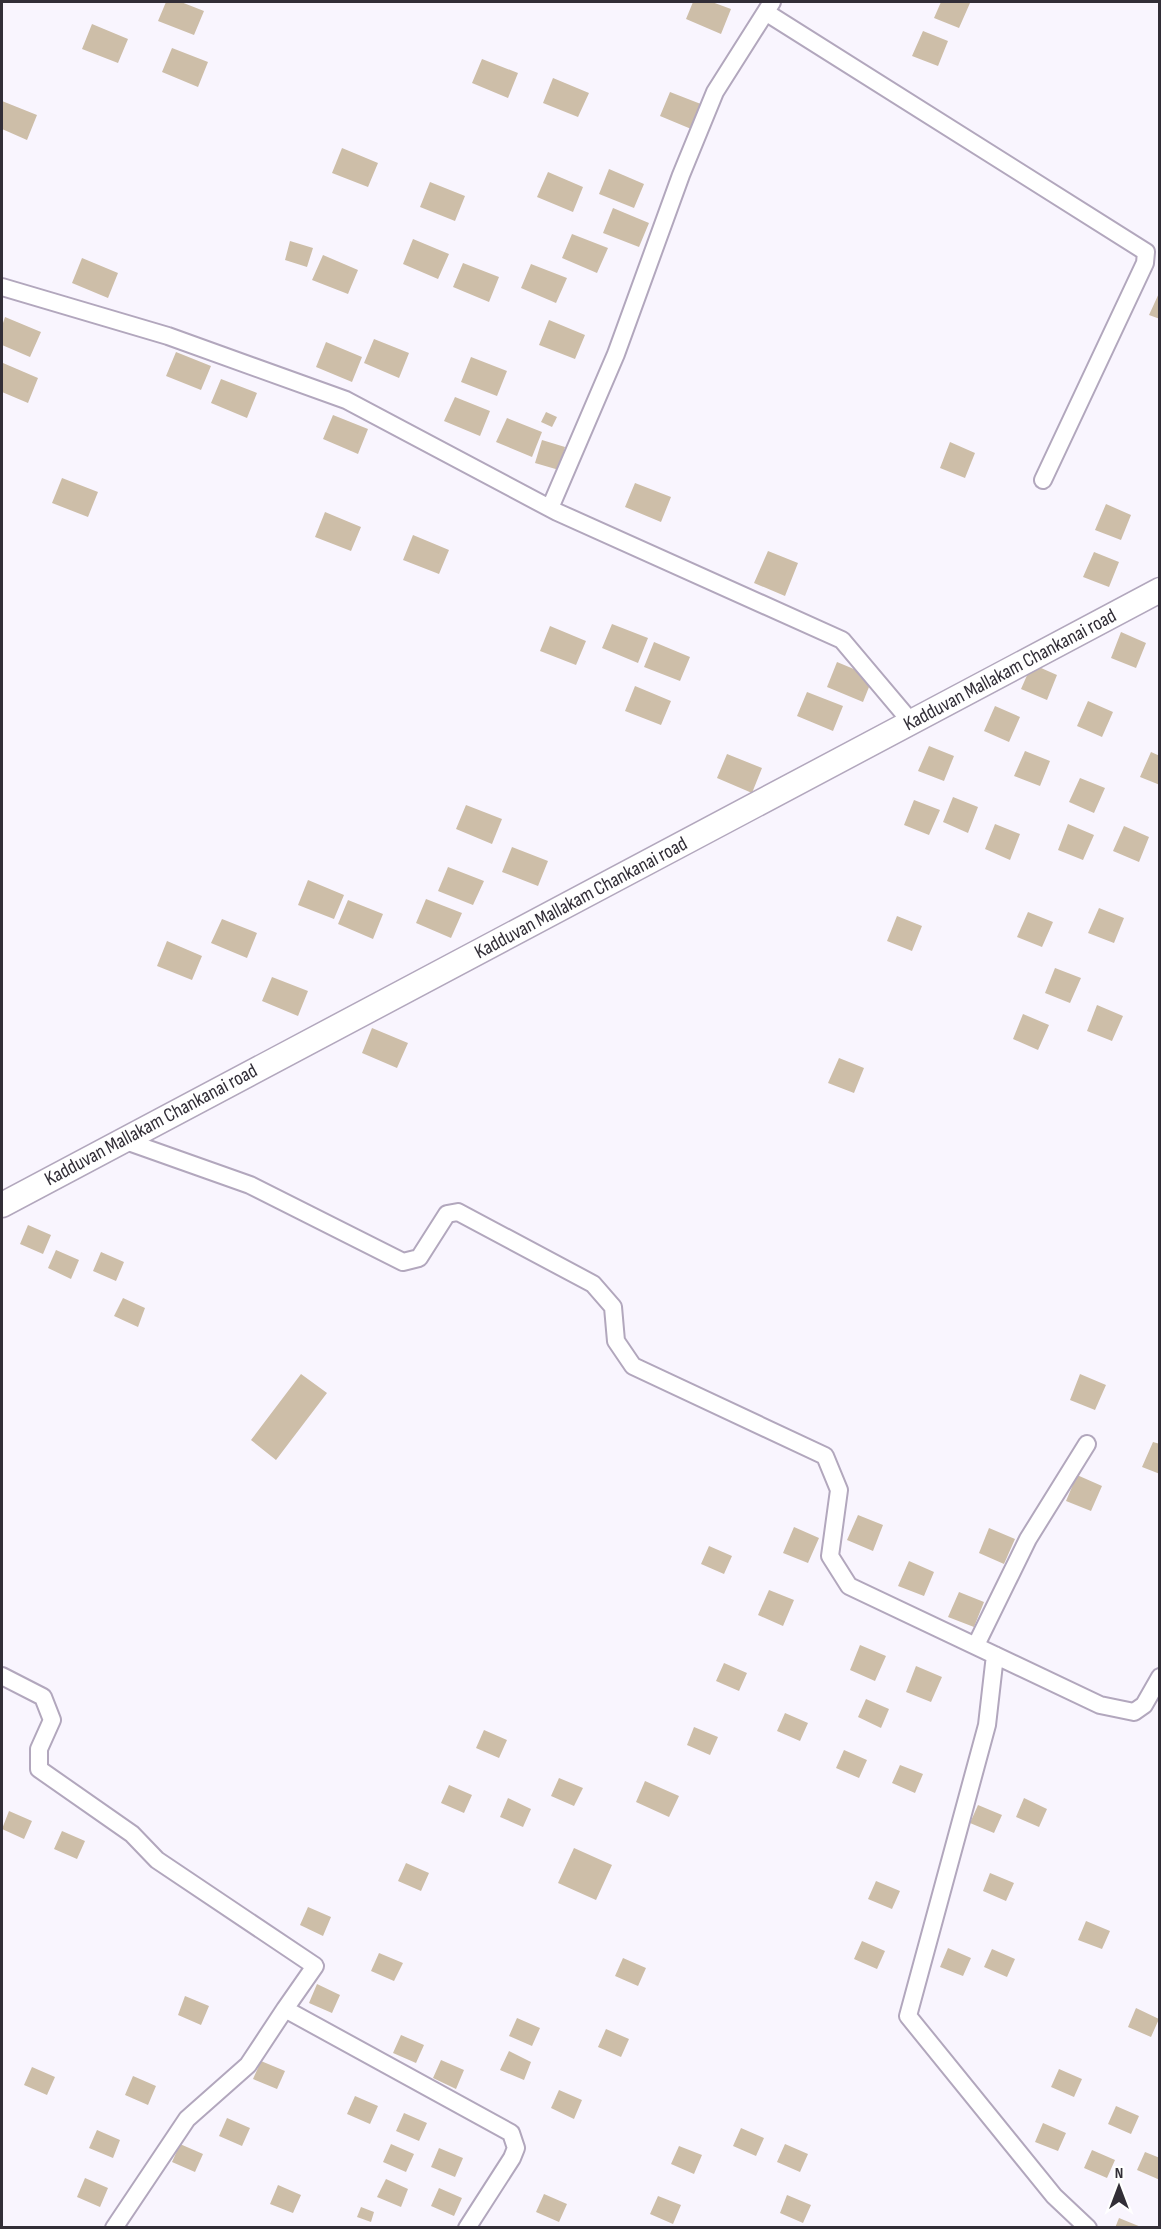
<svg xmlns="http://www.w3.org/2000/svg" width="1161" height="2229" font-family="'Sofia Sans Condensed',sans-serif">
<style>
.building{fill:#cdbea8}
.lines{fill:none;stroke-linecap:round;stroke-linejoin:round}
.street-casing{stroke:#b2a7bd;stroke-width:20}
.secondary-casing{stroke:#b2a7bd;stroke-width:27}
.street{stroke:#fff;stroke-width:16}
.secondary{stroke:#fff;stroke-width:24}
.labels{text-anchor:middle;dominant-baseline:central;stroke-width:5;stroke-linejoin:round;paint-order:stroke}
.street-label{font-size:20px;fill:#322e37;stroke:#fff}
</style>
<rect width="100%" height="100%" fill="#f9f5fe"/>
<path class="building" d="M166 2H181L204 11 194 35 158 21Z
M693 2H712L731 9 721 34 686 19Z
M941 2 970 3 959 28 934 18Z
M92 24 128 39 118 63 82 49Z
M923 31 948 41 938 66 912 56Z
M172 48 208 62 198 87 162 72Z
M482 59 518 73 508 98 472 83Z
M553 78 589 93 578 117 543 103Z
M670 92 706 106 696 131 660 116Z
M2 101 37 115 27 140 2 129Z
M342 148 378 163 368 187 332 173Z
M609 169 644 184 634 208 599 194Z
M548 172 583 187 573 212 537 197Z
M430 182 465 196 455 221 420 207Z
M613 208 649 223 639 247 603 233Z
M572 234 608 248 597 273 562 258Z
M413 239 449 254 438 279 403 264Z
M290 241 313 248 307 267 285 260Z
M323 255 358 270 348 294 312 280Z
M82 258 118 273 108 298 72 283Z
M463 263 499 277 489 302 453 287Z
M531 264 567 278 556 303 521 288Z
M1160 291V319L1149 315Z
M5 317 41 332 30 357 2 345V326Z
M549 320 585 335 575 359 539 345Z
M374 339 409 353 399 378 364 363Z
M326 342 362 357 352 382 316 367Z
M176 352 211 366 201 390 166 376Z
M471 357 507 371 497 396 461 382Z
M3 363 38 378 28 403 2 392Z
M221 379 257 393 247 418 211 403Z
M455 397 490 411 480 436 444 421Z
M546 412 557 417 552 427 541 422Z
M333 415 368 429 358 454 323 439Z
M507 418 542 432 532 457 496 442Z
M542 440 565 447 559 470 535 463Z
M950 442 975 453 965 478 940 468Z
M62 478 98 492 88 517 52 503Z
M635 483 671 497 661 522 625 507Z
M1106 504 1131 515 1121 540 1095 530Z
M325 512 361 527 351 551 315 537Z
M413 535 449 550 439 574 403 560Z
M768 551 798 563 785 596 754 583Z
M1094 552 1119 562 1109 587 1083 577Z
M612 624 648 638 638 663 602 648Z
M550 626 586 641 576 665 540 651Z
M1121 632 1146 643 1136 668 1111 658Z
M654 642 690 657 680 681 644 667Z
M837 662 873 677 863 702 827 687Z
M1032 664 1057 675 1047 700 1021 689Z
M635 686 671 701 661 725 625 711Z
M807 692 843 706 833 731 797 716Z
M1088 701 1113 712 1102 737 1077 726Z
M995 706 1020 717 1009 742 984 731Z
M929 746 954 756 944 781 918 771Z
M1025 751 1050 761 1040 786 1014 776Z
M1151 752 1160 756V785L1140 777Z
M727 754 762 768 752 793 717 778Z
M1080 778 1105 788 1094 813 1069 802Z
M953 797 978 807 968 833 943 822Z
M914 800 940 810 929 835 904 825Z
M466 805 502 819 492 844 456 829Z
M995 824 1020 834 1010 860 985 849Z
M1068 824 1094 835 1083 860 1058 850Z
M1124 826 1149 837 1139 862 1113 851Z
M512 847 548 861 538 886 502 872Z
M448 867 484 881 473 905 438 891Z
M308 880 344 895 334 919 298 905Z
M426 899 462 913 451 938 416 923Z
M348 900 383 914 373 939 338 924Z
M1099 908 1124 918 1114 943 1088 933Z
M1028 912 1053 922 1042 947 1017 937Z
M897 916 922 926 912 951 887 941Z
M222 919 257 933 247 958 211 943Z
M167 941 202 956 192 980 157 966Z
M1055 968 1081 978 1070 1003 1045 993Z
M272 977 308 991 298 1016 262 1001Z
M1097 1005 1123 1016 1112 1041 1087 1031Z
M1023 1014 1049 1025 1038 1050 1013 1039Z
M372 1028 408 1043 397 1068 362 1053Z
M839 1058 864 1068 854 1093 828 1083Z
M28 1225 51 1235 43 1254 20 1244Z
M56 1250 79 1260 71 1279 48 1268Z
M101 1252 124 1262 116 1281 93 1271Z
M123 1298 145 1308 138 1327 114 1316Z
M301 1374 327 1393 276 1460 251 1440Z
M1080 1374 1106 1385 1095 1410 1070 1400Z
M1153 1442 1160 1444V1474L1142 1467Z
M1077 1475 1102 1486 1091 1511 1066 1501Z
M858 1515 883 1525 873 1551 847 1540Z
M794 1527 819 1538 808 1563 783 1553Z
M989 1528 1015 1539 1004 1564 979 1553Z
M709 1546 732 1556 724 1574 701 1564Z
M909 1561 934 1572 924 1596 898 1586Z
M769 1590 794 1600 783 1626 758 1615Z
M959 1592 984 1602 974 1627 948 1617Z
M860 1645 886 1656 875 1681 850 1670Z
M724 1663 747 1673 739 1691 716 1681Z
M916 1666 942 1677 931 1702 906 1692Z
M866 1699 889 1709 881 1728 858 1717Z
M785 1713 808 1723 800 1741 777 1731Z
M694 1727 718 1737 710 1755 687 1745Z
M484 1730 507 1740 499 1758 476 1748Z
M844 1750 867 1760 859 1778 836 1768Z
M900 1765 923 1774 915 1793 892 1783Z
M559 1778 583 1788 574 1806 551 1796Z
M645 1781 679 1796 669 1817 636 1802Z
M449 1785 472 1795 464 1813 441 1803Z
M508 1798 531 1809 523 1827 500 1817Z
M1024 1798 1047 1809 1039 1827 1016 1817Z
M978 1805 1002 1815 994 1833 970 1823Z
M9 1811 32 1821 24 1839 2 1829Z
M62 1831 85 1841 77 1859 54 1849Z
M574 1848 612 1865 596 1900 558 1883Z
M406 1863 429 1873 421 1891 398 1881Z
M990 1873 1014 1883 1006 1901 983 1891Z
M876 1881 900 1891 892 1909 868 1899Z
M308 1907 331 1917 323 1936 300 1925Z
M1086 1921 1110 1931 1102 1949 1078 1940Z
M862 1941 885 1951 877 1969 854 1959Z
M948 1948 971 1958 963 1976 940 1967Z
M992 1949 1015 1959 1007 1977 984 1967Z
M379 1953 403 1963 394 1981 371 1971Z
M623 1958 646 1968 638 1986 615 1976Z
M317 1984 340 1995 332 2013 309 2003Z
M185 1996 209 2006 201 2025 178 2015Z
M1136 2008 1159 2019 1151 2037 1128 2027Z
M517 2018 540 2028 532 2046 509 2036Z
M606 2029 629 2039 621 2057 598 2047Z
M401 2035 424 2045 416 2063 393 2053Z
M509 2051 531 2062 524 2080 500 2070Z
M441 2060 464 2070 456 2089 433 2078Z
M261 2061 285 2071 277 2089 253 2079Z
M32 2067 55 2077 47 2095 24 2085Z
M1059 2069 1082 2079 1074 2097 1051 2087Z
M133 2076 156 2086 148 2105 125 2095Z
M559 2090 582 2100 574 2119 551 2108Z
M355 2096 378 2106 370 2124 347 2114Z
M1116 2106 1139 2116 1131 2134 1108 2124Z
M404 2113 427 2123 419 2141 396 2131Z
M227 2118 250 2128 242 2146 219 2136Z
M1043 2123 1066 2133 1058 2151 1035 2142Z
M741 2128 764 2138 756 2156 733 2146Z
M97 2130 120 2140 113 2158 89 2148Z
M180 2144 203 2154 195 2172 172 2162Z
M391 2144 414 2154 406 2172 383 2162Z
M785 2144 808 2154 800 2172 777 2162Z
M679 2146 702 2155 694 2174 671 2164Z
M439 2148 463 2158 455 2177 431 2167Z
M1092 2150 1115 2160 1107 2178 1084 2168Z
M1145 2152 1160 2158V2180L1137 2170Z
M85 2178 108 2188 100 2207 77 2197Z
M386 2179 408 2189 401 2207 377 2197Z
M278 2185 301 2195 293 2213 270 2204Z
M439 2188 462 2198 454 2216 431 2206Z
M544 2194 567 2204 559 2222 536 2212Z
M787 2195 811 2205 803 2223 780 2213Z
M658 2196 681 2205 673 2224 650 2214Z
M361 2207 374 2212 371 2222 357 2217Z
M1119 2218 1141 2227V2228H1115Z"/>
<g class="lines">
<g class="street-casing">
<path id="street" d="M767 13 1146 252 1145 263 1043 480
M2 287 168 336 346 400 557 512 842 640 912 723
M550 508 616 354 681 175 715 92 772 2
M123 1140 250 1185 403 1262 419 1258 447 1214 458 1212 593 1284 613 1307 616 1341 633 1366 825 1456 839 1490 830 1556 849 1586 1100 1705 1134 1712 1144 1705 1160 1677
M976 1645 1028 1539 1087 1444
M995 1655 987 1725 908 2016 1054 2196 1088 2228
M2 1676 43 1697 52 1720 39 1749V1769L132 1834 157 1860 315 1966 285 2009 511 2133 516 2148 512 2158 467 2228
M114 2228 187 2119 248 2065 285 2009"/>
</g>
<g class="secondary-casing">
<path id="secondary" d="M2 1205 1160 590"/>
</g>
<use href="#street" class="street"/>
<use href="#secondary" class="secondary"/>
</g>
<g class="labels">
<g class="street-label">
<text transform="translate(1010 670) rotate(-28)">Kadduvan Mallakam Chankanai road</text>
<text transform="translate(581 898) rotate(-28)">Kadduvan Mallakam Chankanai road</text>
<text transform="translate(151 1125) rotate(-28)">Kadduvan Mallakam Chankanai road</text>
</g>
</g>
<rect width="1161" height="2229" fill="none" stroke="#322e37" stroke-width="6"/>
<g transform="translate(1119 2187)" stroke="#ffffff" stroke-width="4.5" paint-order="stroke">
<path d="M0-4.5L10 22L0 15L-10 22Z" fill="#322e37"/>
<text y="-9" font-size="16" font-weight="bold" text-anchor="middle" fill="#322e37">N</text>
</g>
</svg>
